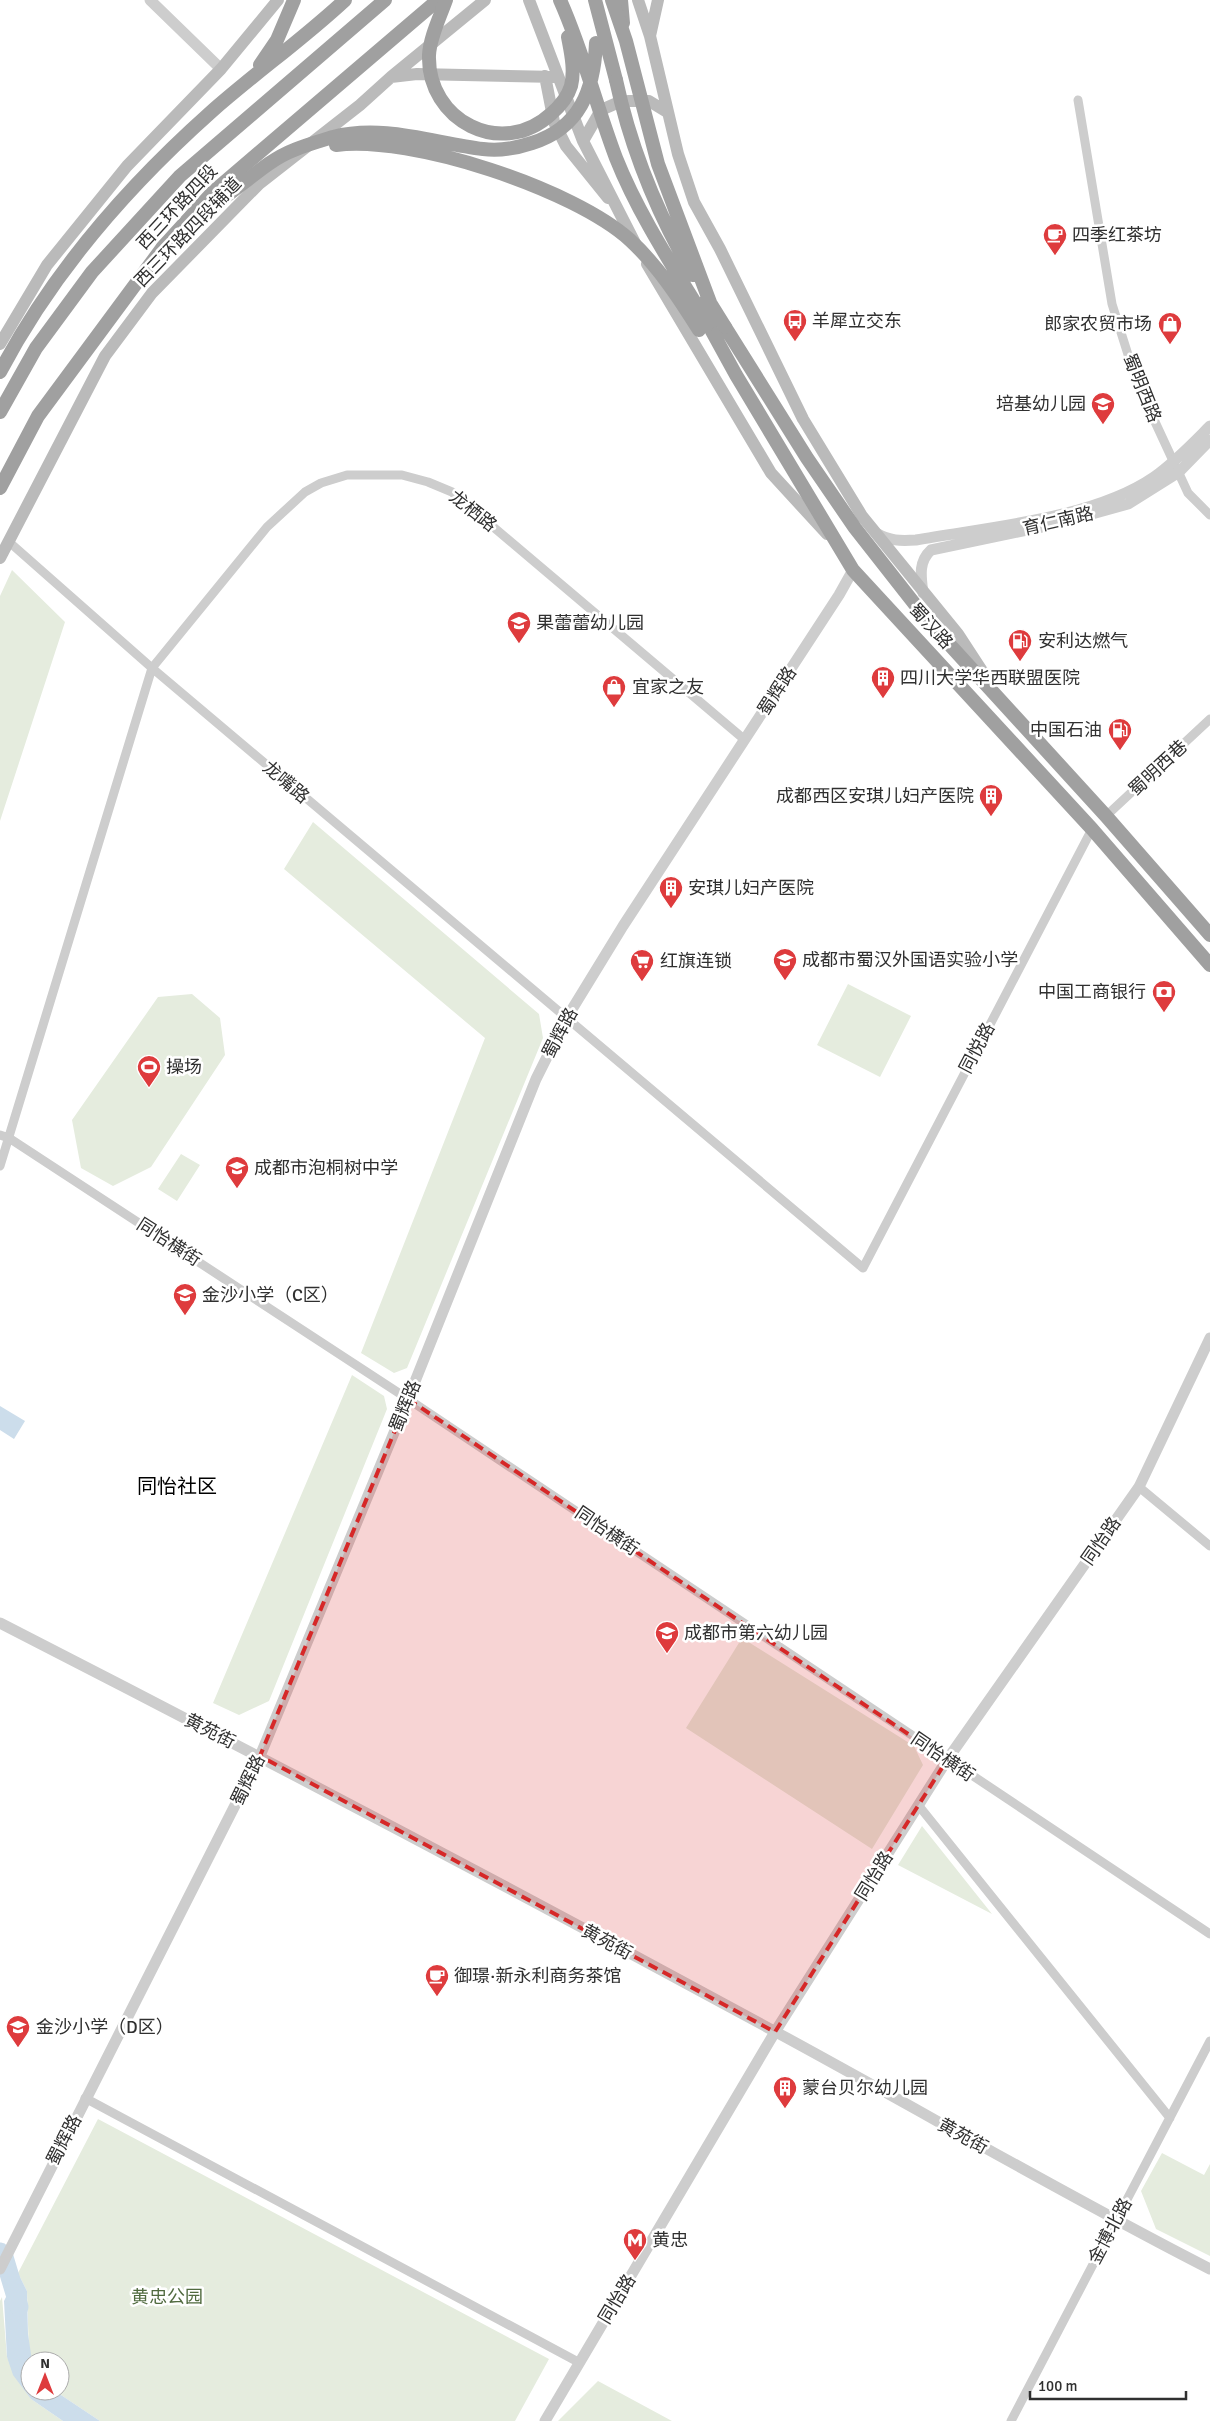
<svg xmlns="http://www.w3.org/2000/svg" width="1210" height="2421" font-family="Signika,'Noto Sans SC',sans-serif">
<style>
.green{fill:#e5ecde}
.water{fill:#ccddeb}
.lines{fill:none;stroke-linecap:round;stroke-linejoin:round}
.river{stroke:#ccddeb;stroke-width:19}
.minor{stroke:#cdcdcd;stroke-width:9}
.tertiary{stroke:#cdcdcd;stroke-width:11}
.secondary{stroke:#bababa;stroke-width:12}
.trunk{stroke:#a0a0a0;stroke-width:14}
.trunk-bridge{stroke:#a0a0a0;stroke-width:14}
.marked{fill:#d62828;fill-opacity:0.2;stroke:#d62828;stroke-width:4;stroke-dasharray:10 6;stroke-linejoin:round}
.labels{text-anchor:middle;dominant-baseline:central;stroke-width:5;stroke-linejoin:round;paint-order:stroke}
.street-label{font-size:18px;fill:#303030;stroke:#fff}
.poi-label{font-size:18px;fill:#303030;stroke:#fff;text-anchor:start}
.park-label{font-size:18px;fill:#506a3f;stroke:#fff}
.quarter-label{font-size:20px;fill:#000;stroke:#fff}
</style>
<rect width="100%" height="100%" fill="#fff"/>
<path class="green" d="M12 570 65 622 0 821V596Z
M313 822 539 1014 543 1038 407 1368 394 1373 361 1353 485 1038 284 869Z
M848 984 911 1016 880 1077 817 1045Z
M192 994 220 1018 225 1055 151 1167 113 1186 81 1168 72 1120 158 997Z
M181 1154 200 1165 177 1201 158 1189Z
M352 1375 384 1396 387 1409 269 1701 239 1715 213 1703Z
M742 1638 914 1746 923 1765 872 1849 686 1728Z
M922 1826 992 1914 898 1865Z
M98 2119 549 2359 515 2421H100L55 2391H60V2361H32L29 2356 27 2291 18 2273Z
M1162 2153 1204 2175 1210 2164V2256L1156 2229 1141 2191Z
M2 2297 7 2357 31 2399 63 2421H0V2301Z
M598 2381 672 2421H558Z"/>
<path class="water" d="M0 1406 25 1421 14 1439 0 1430Z
M18 2273 27 2291 28 2334 32 2361 30 2391H55L100 2421H63L31 2399 13 2375 7 2357 4 2301Z"/>
<g class="lines">
<path class="river" d="M0 2252 4 2257 19 2307"/>
<path class="minor" d="M1078 100 1112 304 1137 383 1188 493 1210 515
M8 541 152 668 863 1268 1092 829
M1106 816 1210 719
M0 1135 9 1138 408 1399 1210 1934
M0 1166 152 668 267 527 305 492 321 483 347 475H402L428 482 452 492 745 740
M1139 1487 1210 1546
M919 1806 1170 2118
M85 2098 580 2363
M1011 2421 1210 2041"/>
<path class="tertiary" d="M150 0 221 69
M876 533C890 541 900 541 916 540 988 527 1093 519 1154 477 1174 463 1192 444 1210 426
M923 593C921 577 918 562 931 550L1056 524 1128 504 1179 472 1210 440
M0 1623C260 1756 518 1892 774 2031 920 2110 1063 2194 1210 2269
M0 2269 260 1756 408 1399 536 1079 566 1019 623 926 839 595 853 570
M545 2421 775 2032 947 1760 1139 1487 1210 1338"/>
<path class="secondary" d="M529 0 583 141 635 243
M638 0 650 36 678 154 694 202 720 249 803 419 862 516 958 634 988 680
M650 36 658 0
M545 76 554 122 566 146 608 198
M391 77 417 74 557 77
M583 141 601 110 617 103 629 101H649L667 112
M647 264 771 473 827 534
M0 344 47 265 127 166 221 69 278 0
M0 558 105 356 152 293 259 184 360 105 391 77 485 0"/>
<path class="trunk" d="M595 0 616 80
M621 0 623 23
M260 65 277 40 294 0
M708 324 736 375 853 570 1092 829 1210 965
M725 327 807 458 855 528 928 621 1106 816 1210 935
M0 372C52 273 128 186 211 112 255 73 302 40 345 0
M0 412 36 348 92 272 180 176 385 0
M0 488 38 416 163 247 213 192 438 0"/>
<path class="trunk-bridge" d="M446 0C440 17 430 37 429 55 427 121 502 159 551 114 559 107 568 96 571 86 575 70 571 53 568 37
M560 0C583 51 596 105 616 158 639 216 676 271 708 324
M612 0 626 41 658 164 711 305
M616 80C631 150 657 213 693 275
M336 145C411 135 574 189 630 240 658 266 679 298 699 330
M163 247C190 224 218 202 246 181 261 169 276 157 294 150 306 145 320 141 333 137 383 124 434 143 483 149 499 151 517 148 532 143 580 128 594 90 596 43
M707 298 725 327"/>
</g>
<path class="marked" d="M408 1399 947 1760 775 2032 260 1756Z"/>
<defs>
<g id="cafe-pin" transform="scale(1.25)"><path d="M0 17L-7.5 6A9.5 9.5 0 1 1 7.5 6Z" fill="#de3b3d" stroke="#fff"/><path d="M-5.5-4.5H6V0H3Q3 3.5 0 3.5H-2.5Q-5.5 3.5-5.5 0ZM3-3.2v2h1.7v-2ZM-6 4.5H4V6H-6Z" fill="#fff"/></g>
<g id="bus-pin" transform="scale(1.25)"><path d="M0 17L-7.5 6A9.5 9.5 0 1 1 7.5 6Z" fill="#de3b3d" stroke="#fff"/><path d="M-5-6H5V4H4V6H2V4H-2V6H-4V4H-5ZM-3.5-4V0h7V-4ZM-3.5 1.2v1.5H-2V1.2ZM2 1.2v1.5H3.5V1.2Z" fill="#fff"/></g>
<g id="shop-pin" transform="scale(1.25)"><path d="M0 17L-7.5 6A9.5 9.5 0 1 1 7.5 6Z" fill="#de3b3d" stroke="#fff"/><path d="M-5-2.5h2.3a2.7 3.5 0 0 1 5.4 0H5L5.5 6h-11ZM-1.5-2.5h3a1.5 2.3 0 0 0-3 0Z" fill="#fff"/></g>
<g id="school-pin" transform="scale(1.25)"><path d="M0 17L-7.5 6A9.5 9.5 0 1 1 7.5 6Z" fill="#de3b3d" stroke="#fff"/><path d="M0-5L7-2L0 1L-7-2ZM-4 1L0 2.5L4 1V4Q0 6-4 4Z" fill="#fff"/></g>
<g id="fuel-pin" transform="scale(1.25)"><path d="M0 17L-7.5 6A9.5 9.5 0 1 1 7.5 6Z" fill="#de3b3d" stroke="#fff"/><path d="M-5.5-6h7V0h2V4h1.3V-2.5L3-4.5l.8-.8L6-3V5H2.5V1h-1V6h-7ZM-4.2-4.7v3.2H.2V-4.7Z" fill="#fff"/></g>
<g id="building-pin" transform="scale(1.25)"><path d="M0 17L-7.5 6A9.5 9.5 0 1 1 7.5 6Z" fill="#de3b3d" stroke="#fff"/><path d="M-4-6H4V6H1V3H-1V6H-4ZM-2.5-4.3h1.7v1.8h-1.7ZM.8-4.3h1.7v1.8H.8ZM-2.5-1h1.7V.8h-1.7ZM.8-1h1.7V.8H.8Z" fill="#fff"/></g>
<g id="supermarket-pin" transform="scale(1.25)"><path d="M0 17L-7.5 6A9.5 9.5 0 1 1 7.5 6Z" fill="#de3b3d" stroke="#fff"/><path d="M-6-5.5h2.5l.6 2H6L4.5 2H-2.5L-4.4-4H-6ZM-1.5 3.2a1.3 1.3 0 1 0 .1 0ZM3 3.2a1.3 1.3 0 1 0 .1 0Z" fill="#fff"/></g>
<g id="bank-pin" transform="scale(1.25)"><path d="M0 17L-7.5 6A9.5 9.5 0 1 1 7.5 6Z" fill="#de3b3d" stroke="#fff"/><path d="M-6-4H6V4H-6ZM0-2.3a2.3 2.3 0 1 0 0 4.6a2.3 2.3 0 1 0 0-4.6Z" fill="#fff"/></g>
<g id="stadium-pin" transform="scale(1.25)"><path d="M0 17L-7.5 6A9.5 9.5 0 1 1 7.5 6Z" fill="#de3b3d" stroke="#fff"/><path d="M0-5a6.5 5 0 1 0 0 10a6.5 5 0 1 0 0-10ZM-3.5-1.8h7v3.6h-7Z" fill="#fff"/></g>
<g id="metro-pin" transform="scale(1.25)"><path d="M0 17L-7.5 6A9.5 9.5 0 1 1 7.5 6Z" fill="#de3b3d" stroke="#fff"/><path d="M-5.5 5V-5H-3L0 0L3-5H5.5V5H3V-.5L0 4L-3-.5V5Z" fill="#fff"/></g>
</defs>
<g fill-rule="evenodd">
<use href="#cafe-pin" x="1055" y="235"/>
<use href="#bus-pin" x="795" y="321"/>
<use href="#shop-pin" x="1170" y="324"/>
<use href="#school-pin" x="1103" y="404"/>
<use href="#school-pin" x="519" y="623"/>
<use href="#fuel-pin" x="1020" y="641"/>
<use href="#building-pin" x="883" y="678"/>
<use href="#shop-pin" x="614" y="687"/>
<use href="#fuel-pin" x="1120" y="730"/>
<use href="#building-pin" x="991" y="796"/>
<use href="#building-pin" x="671" y="888"/>
<use href="#school-pin" x="785" y="960"/>
<use href="#supermarket-pin" x="642" y="961"/>
<use href="#bank-pin" x="1164" y="992"/>
<use href="#stadium-pin" x="149" y="1067"/>
<use href="#school-pin" x="237" y="1168"/>
<use href="#school-pin" x="185" y="1295"/>
<use href="#school-pin" x="667" y="1633"/>
<use href="#cafe-pin" x="437" y="1976"/>
<use href="#school-pin" x="18" y="2027"/>
<use href="#building-pin" x="785" y="2088"/>
<use href="#metro-pin" x="635" y="2240"/>
</g>
<g class="labels">
<g class="street-label">
<text transform="translate(177 207) rotate(-47)">西三环路四段</text>
<text transform="translate(188 232) rotate(-46)">西三环路四段辅道</text>
<text transform="translate(1142 388) rotate(68)">蜀明西路</text>
<text transform="translate(473 511) rotate(38)">龙栖路</text>
<text transform="translate(1058 521) rotate(-13)">育仁南路</text>
<text transform="translate(931 626) rotate(47)">蜀汉路</text>
<text transform="translate(777 691) rotate(-57)">蜀辉路</text>
<text transform="translate(1158 768) rotate(-43)">蜀明西巷</text>
<text transform="translate(286 782) rotate(40)">龙嘴路</text>
<text transform="translate(560 1033) rotate(-62)">蜀辉路</text>
<text transform="translate(977 1048) rotate(-62)">同悦路</text>
<text transform="translate(169 1242) rotate(33)">同怡横街</text>
<text transform="translate(405 1406) rotate(-68)">蜀辉路</text>
<text transform="translate(607 1531) rotate(34)">同怡横街</text>
<text transform="translate(1101 1541) rotate(-55)">同怡路</text>
<text transform="translate(210 1731) rotate(27)">黄苑街</text>
<text transform="translate(943 1757) rotate(34)">同怡横街</text>
<text transform="translate(248 1780) rotate(-64)">蜀辉路</text>
<text transform="translate(874 1876) rotate(-58)">同怡路</text>
<text transform="translate(607 1942) rotate(28)">黄苑街</text>
<text transform="translate(963 2136) rotate(29)">黄苑街</text>
<text transform="translate(64 2140) rotate(-63)">蜀辉路</text>
<text transform="translate(1110 2231) rotate(-62)">金博北路</text>
<text transform="translate(617 2299) rotate(-59)">同怡路</text>
</g>
<g class="poi-label">
<text x="1072" y="235">四季红茶坊</text>
<text x="812" y="321">羊犀立交东</text>
<text x="1152" y="324" text-anchor="end">郎家农贸市场</text>
<text x="1086" y="404" text-anchor="end">培基幼儿园</text>
<text x="536" y="623">果蕾蕾幼儿园</text>
<text x="1038" y="641">安利达燃气</text>
<text x="900" y="678">四川大学华西联盟医院</text>
<text x="632" y="687">宜家之友</text>
<text x="1102" y="730" text-anchor="end">中国石油</text>
<text x="974" y="796" text-anchor="end">成都西区安琪儿妇产医院</text>
<text x="688" y="888">安琪儿妇产医院</text>
<text x="802" y="960">成都市蜀汉外国语实验小学</text>
<text x="660" y="961">红旗连锁</text>
<text x="1146" y="992" text-anchor="end">中国工商银行</text>
<text x="166" y="1067">操场</text>
<text x="254" y="1168">成都市泡桐树中学</text>
<text x="202" y="1295">金沙小学（C区）</text>
<text x="684" y="1633">成都市第六幼儿园</text>
<text x="454" y="1976">御璟·新永利商务茶馆</text>
<text x="36" y="2027">金沙小学（D区）</text>
<text x="802" y="2088">蒙台贝尔幼儿园</text>
<text x="652" y="2240">黄忠</text>
</g>
<g class="park-label">
<text x="167" y="2297">黄忠公园</text>
</g>
<g class="quarter-label">
<text x="177" y="1486">同怡社区</text>
</g>
</g>
<g transform="translate(45 2376)"><circle r="24" fill="#ffffff" stroke="#acacac"/>
<path d="M0-4L9 19L0 12L-9 19Z" fill="#de3b3d"/>
<text y="-8" font-size="14" font-weight="bold" text-anchor="middle" fill="#303030">N</text>
</g>
<path d="M1030 2391v8h156v-8" fill="none" stroke="#303030" stroke-width="2.5"/>
<text x="1038" y="2391" font-size="15" fill="#303030" stroke="#ffffff" stroke-width="4" paint-order="stroke">100 m</text>
</svg>
